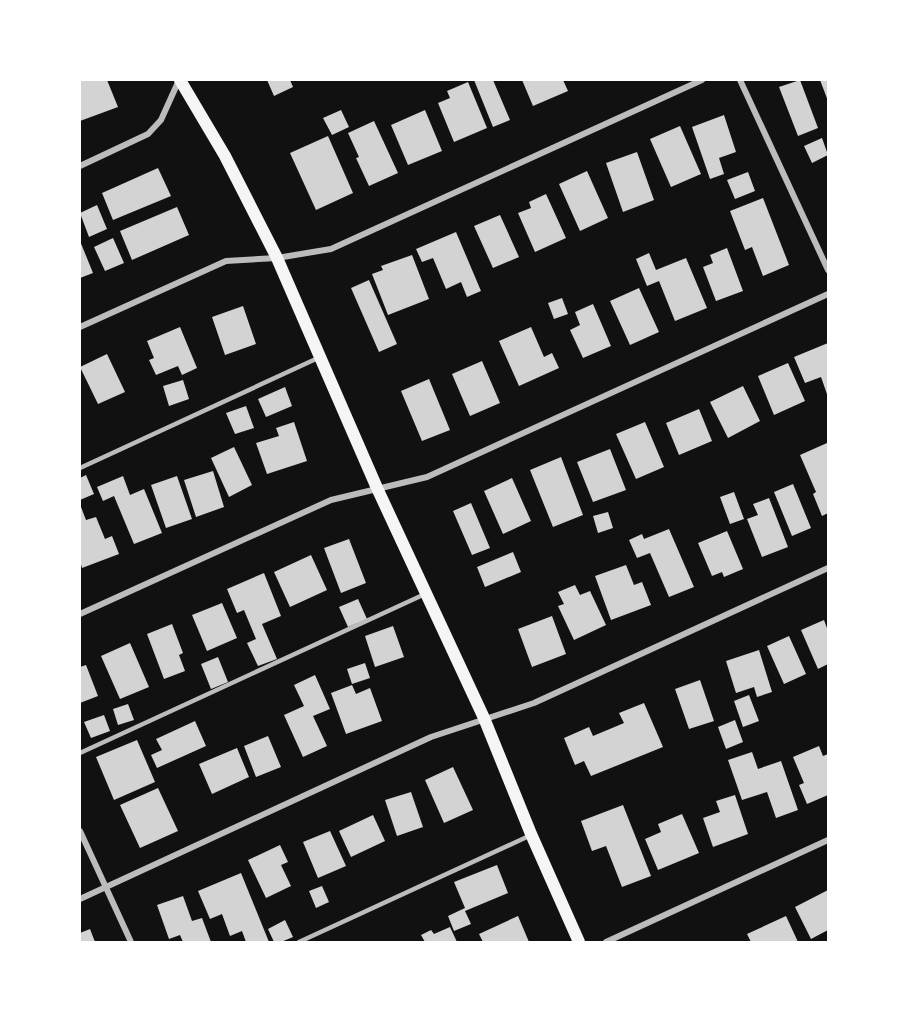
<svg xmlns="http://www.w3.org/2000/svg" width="908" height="1022" font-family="'Source Sans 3',sans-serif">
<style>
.building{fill:#d3d3d3}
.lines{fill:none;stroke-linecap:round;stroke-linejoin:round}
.service{stroke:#bcbcbc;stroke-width:4.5}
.minor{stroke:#bcbcbc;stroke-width:6}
.secondary{stroke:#f5f5f5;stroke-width:12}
</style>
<rect width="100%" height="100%" fill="#111"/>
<path class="building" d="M80 80H107L118 107 80 121Z
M267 80H290L293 87 274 96Z
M474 80H493L510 120 493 127Z
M522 80H563L568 91 533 106Z
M800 80 818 128 798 136 779 87Z
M820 80H828V101Z
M468 82 487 128 454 142 438 103 450 98 447 91Z
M341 110 349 127 332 135 323 118Z
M425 110 442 151 408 165 391 125Z
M724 115 736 152 719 158 724 174 710 179 692 127Z
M374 121 398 173 369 186 356 158 359 157 348 133Z
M680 126 701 174 671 187 650 139Z
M328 136 353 193 316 210 290 153Z
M822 138 828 155 812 163 804 146Z
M637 152 654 200 623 212 606 163Z
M158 168 171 196 113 220 102 193Z
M587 171 608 218 580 231 559 184Z
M748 172 755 191 735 199 727 180Z
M546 194 566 238 535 252 518 213 531 208 529 202Z
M763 198 789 265 763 276 752 247 745 250 730 211Z
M97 205 107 229 89 237 80 213Z
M177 207 189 235 132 260 120 231Z
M500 215 519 257 493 268 474 226Z
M456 232 481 291 467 297 461 282 446 289 433 258 422 262 416 249Z
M113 238 124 263 105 271 94 247Z
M80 241 93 273 80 278Z
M727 248 743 291 716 301 703 267 713 263 710 255Z
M649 253 656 270 686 258 707 308 675 321 659 281 647 286 636 259Z
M412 255 429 299 388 315 372 274 383 270 381 266Z
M369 280 397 344 379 352 351 288Z
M639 288 659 332 630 345 610 301Z
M562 298 568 314 554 319 548 303Z
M593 304 611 346 583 358 570 330 580 325 575 312Z
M243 306 256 344 225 355 212 317Z
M180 327 197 368 182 375 178 366 156 375 149 360 154 358 147 341Z
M531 327 544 357 552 353 559 368 519 386 499 341Z
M828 343V397L821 377 805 383 794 357Z
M107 354 125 392 98 404 80 367Z
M482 361 500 403 470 416 452 374Z
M788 363 805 401 774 415 758 376Z
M429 379 450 430 422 441 401 391Z
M183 380 189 399 169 406 163 386Z
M743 386 760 421 728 438 710 402Z
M285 387 292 406 266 417 258 399Z
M246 406 254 428 235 434 226 413Z
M699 409 712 441 679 455 666 423Z
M294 422 307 461 267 474 256 443 279 436 276 428Z
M645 422 664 467 636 479 616 434Z
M827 443 828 513 822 516 813 494 816 492 800 455Z
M234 447 252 485 229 497 211 458Z
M610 449 626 490 593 502 577 462Z
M561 457 583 515 553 527 530 470Z
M213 471 224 507 196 517 184 480Z
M86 475 94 494 80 500V478Z
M123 476 130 495 144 489 162 533 134 544 114 496 103 501 97 487Z
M177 476 192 519 166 528 151 485Z
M512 478 531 521 503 534 484 491Z
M793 484 811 528 792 536 774 492Z
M734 492 744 519 730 524 720 497Z
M769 498 788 547 762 557 747 519 758 515 753 504Z
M471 503 490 548 472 555 453 511Z
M81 507 86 520 96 517 105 539 112 536 119 554 82 568 80 561V508Z
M608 512 613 528 598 533 593 516Z
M669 529 694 587 669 597 650 553 637 558 629 540 642 534 644 539Z
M727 531 743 569 724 577 722 572 712 576 698 543Z
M349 539 366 583 341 593 324 548Z
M513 552 521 572 485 587 477 567Z
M311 555 327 590 290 607 274 572Z
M626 565 634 585 642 582 651 605 611 620 595 576Z
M264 573 281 616 262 624 277 659 258 666 247 643 256 639 244 610 237 613 227 589Z
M575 585 580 595 590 591 606 625 574 640 558 606 564 604 558 592Z
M358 599 367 619 348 627 339 607Z
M222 603 237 638 207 651 192 615Z
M552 616 566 654 532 667 518 629Z
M824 620 828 631V664L818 669 801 630Z
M172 624 183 653 179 655 185 671 164 679 147 634Z
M393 626 404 657 375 667 365 636Z
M789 636 806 674 784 684 767 646Z
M130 643 149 687 120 699 101 656Z
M759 650 772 692 757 697 754 687 736 693 726 661Z
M218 657 228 682 211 689 201 664Z
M365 663 370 678 352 684 347 669Z
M86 665 98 696 80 703V667Z
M315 675 330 709 313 716 327 746 303 757 284 715 304 706 294 685Z
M700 680 714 721 689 729 675 689Z
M352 685 356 694 370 688 382 721 346 734 331 693Z
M749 695 759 721 743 727 734 701Z
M644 703 663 747 591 776 584 761 575 765 564 738 589 727 593 736 624 723 619 713Z
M128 704 134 720 118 725 113 709Z
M104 715 110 731 91 738 84 722Z
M735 720 743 742 726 749 718 727Z
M195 721 206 746 157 768 151 755 162 750 156 739Z
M268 736 281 767 256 777 244 746Z
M137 740 155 782 114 800 96 757Z
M819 746 823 756 828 754V795L807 804 799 785 804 783 793 757Z
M237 748 249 777 212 794 199 764Z
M752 752 758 769 781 761 798 810 776 818 767 792 742 800 728 760Z
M453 767 473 810 444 823 425 780Z
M158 788 178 831 140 848 120 805Z
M411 792 423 827 397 836 385 800Z
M735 795 748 834 713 847 703 818 720 812 716 801Z
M623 805 651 876 622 887 606 846 592 851 581 821Z
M682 814 699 853 658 870 645 839 661 832 658 824Z
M373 815 385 841 351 857 339 831Z
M330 831 346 866 318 878 303 842Z
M280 845 288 862 281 865 291 886 266 898 248 860Z
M497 865 508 893 465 911 471 924 454 931 448 916 465 908 454 882Z
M241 873 269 942H246L242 931 230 936 222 914 210 919 198 891Z
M322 886 329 902 316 908 309 891Z
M828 890V930L811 939 795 907Z
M183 896 192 921 202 918 211 942H183L180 935 169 939 157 905Z
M518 916 529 942H483L479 934Z
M786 916 798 942H751L747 934Z
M285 920 293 937 281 942H274L268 929Z
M450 927 457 942H425L421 935 431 930 434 934Z
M90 929 95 942H80V933Z"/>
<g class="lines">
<path class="service" d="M80 468 318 358
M80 753 425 594
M299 942 529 836"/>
<path class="minor" d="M740 80 828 270
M80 166 148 134 161 120 179 80
M80 327 226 261 277 258 331 249 702 80
M80 614 331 500 427 477 828 294
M80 831 131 942
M80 899 431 737 534 703 828 568
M606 942 828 840"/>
<path class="secondary" d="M180 80 225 156 277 258 377 488 484 718 531 834 579 942"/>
</g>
<rect width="908" height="1022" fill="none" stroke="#ffffff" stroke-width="162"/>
</svg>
